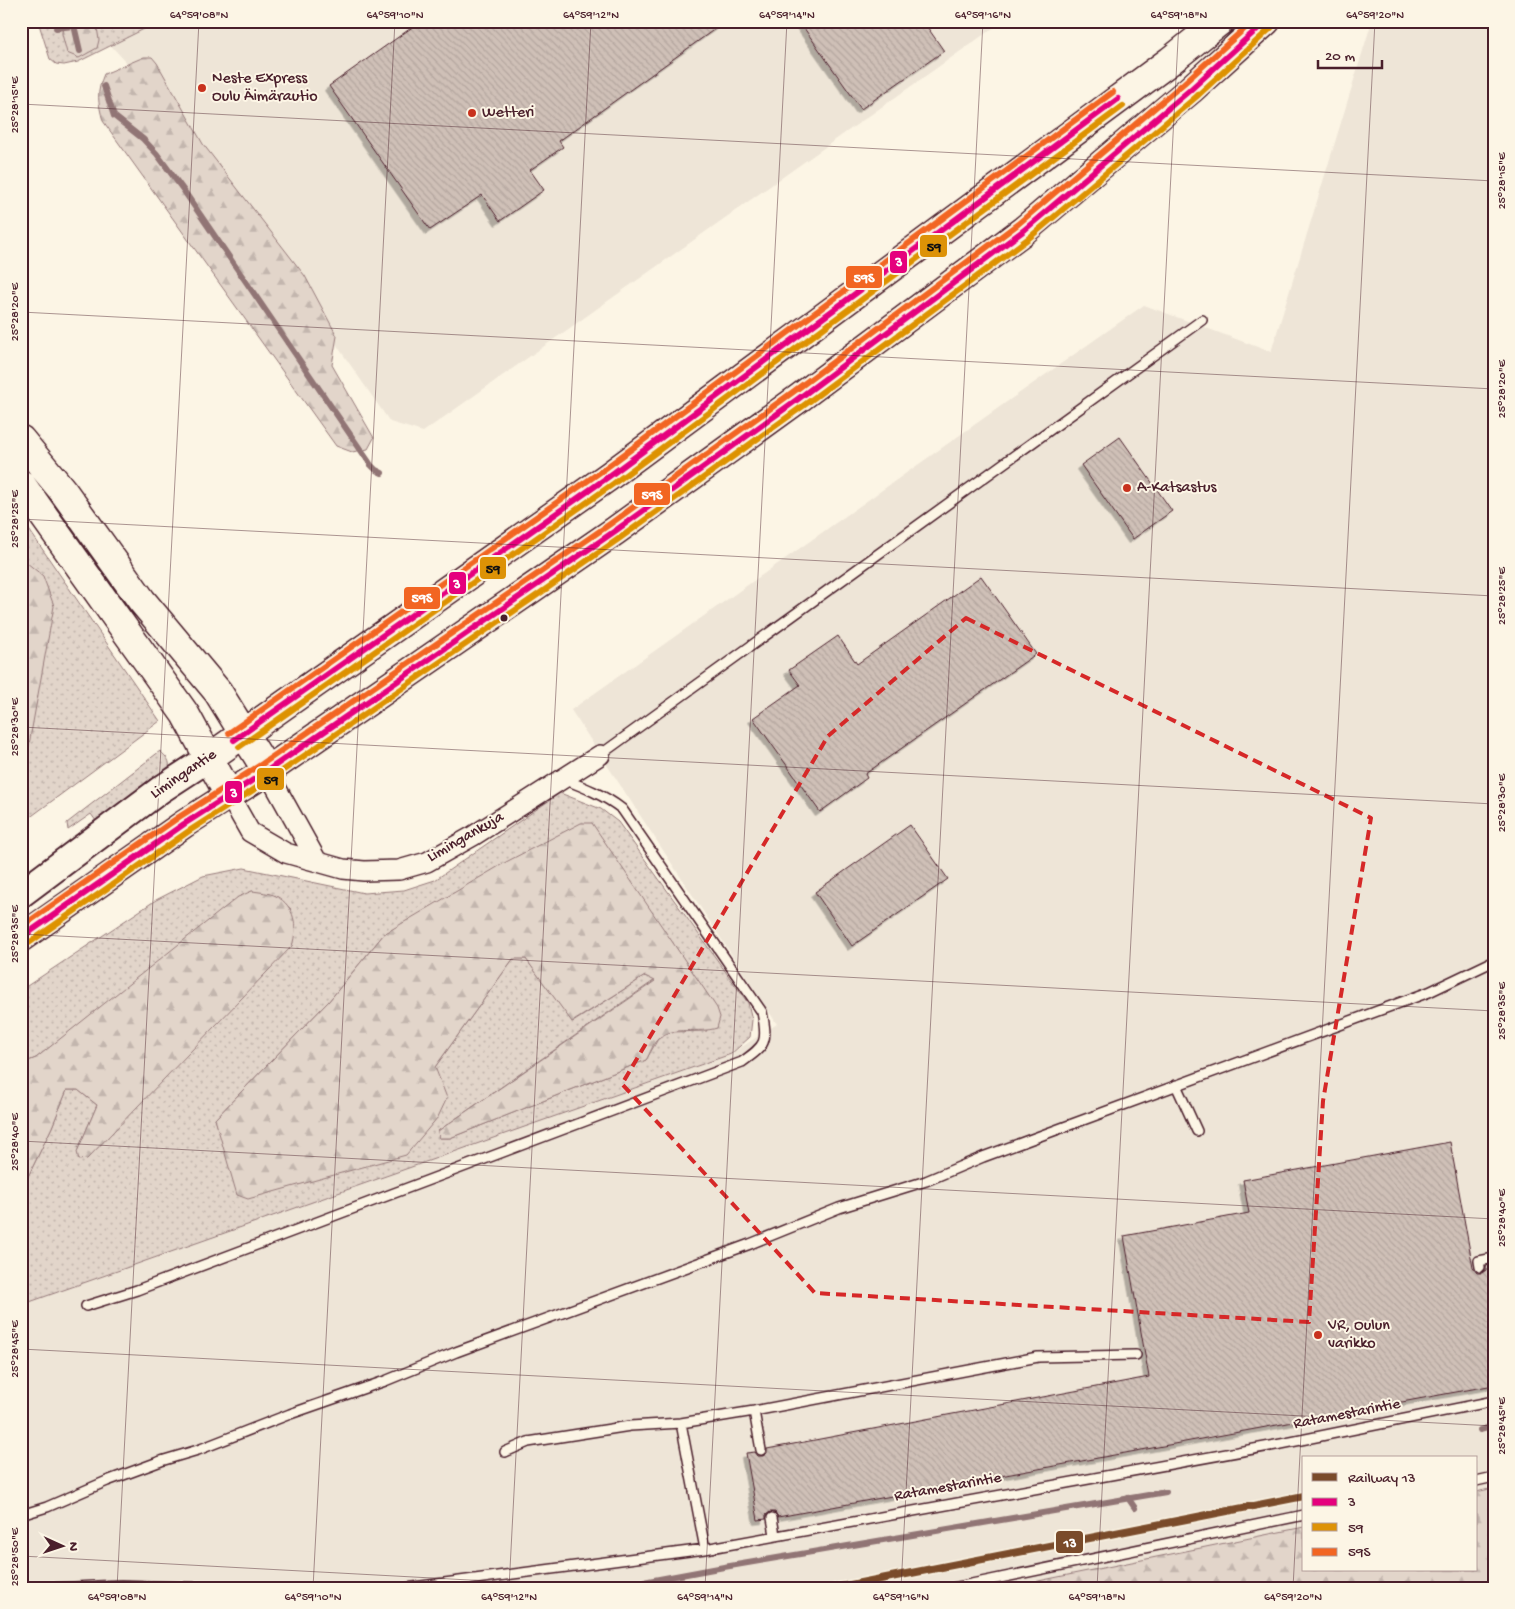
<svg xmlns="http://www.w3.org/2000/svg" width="1515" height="1609" font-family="'Gochi Hand',sans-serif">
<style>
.built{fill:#eee5d7}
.grass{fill:url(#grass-dots);stroke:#967a7a;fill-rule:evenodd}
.forest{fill:url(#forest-firs);stroke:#967a7a}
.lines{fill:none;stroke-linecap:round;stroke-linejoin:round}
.stream{stroke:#917474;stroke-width:6}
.building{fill:url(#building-back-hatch);stroke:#4a1f2b;filter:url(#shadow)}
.lane-casing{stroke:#4a1f2b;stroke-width:12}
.street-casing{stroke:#4a1f2b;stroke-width:22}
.secondary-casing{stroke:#4a1f2b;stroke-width:30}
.primary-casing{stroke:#4a1f2b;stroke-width:31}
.lane{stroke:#fcf5e5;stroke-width:9}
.street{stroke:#fcf5e5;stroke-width:19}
.secondary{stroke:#fcf5e5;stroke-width:26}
.primary{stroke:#fcf5e5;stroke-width:28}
.bus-1-casing{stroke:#fcf5e5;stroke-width:10}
.bus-2-casing{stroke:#fcf5e5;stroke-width:10}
.bus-3-casing{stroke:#fcf5e5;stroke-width:10}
.bus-1{stroke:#e5007d;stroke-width:6}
.bus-2{stroke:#dd9206;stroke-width:6}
.bus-3{stroke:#f26522;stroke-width:6}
.rail-1-casing{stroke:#fcf5e5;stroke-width:11}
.rail-1{stroke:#7a4b2a;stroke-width:8}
.marked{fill:none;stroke:#d62828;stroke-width:4;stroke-dasharray:10 6;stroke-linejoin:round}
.ticks{fill:none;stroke:#4a1f2b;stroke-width:1;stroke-opacity:0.45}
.poi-dot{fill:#c8321e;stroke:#fcf5e5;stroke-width:2}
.bus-dot{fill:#4a1f2b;stroke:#fcf5e5;stroke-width:2}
.labels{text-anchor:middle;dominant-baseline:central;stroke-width:4;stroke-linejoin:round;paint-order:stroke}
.poi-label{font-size:16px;fill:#4a1f2b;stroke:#fcf5e5;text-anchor:start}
.street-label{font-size:16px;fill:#4a1f2b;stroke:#fcf5e5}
.line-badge{stroke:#fcf5e5;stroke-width:2}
.badge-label{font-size:14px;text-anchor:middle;font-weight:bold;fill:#fff}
.pale-badge-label{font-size:14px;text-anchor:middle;font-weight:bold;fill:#111}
.neatline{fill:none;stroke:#4a1f2b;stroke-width:2}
.ticks-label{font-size:12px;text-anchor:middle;fill:#4a1f2b}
</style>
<defs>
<pattern id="grass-dots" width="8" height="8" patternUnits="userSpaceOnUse" patternTransform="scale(1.25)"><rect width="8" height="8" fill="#e2d5ca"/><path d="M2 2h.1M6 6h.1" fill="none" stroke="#c3b6ae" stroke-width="1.8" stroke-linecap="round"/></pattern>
<pattern id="forest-firs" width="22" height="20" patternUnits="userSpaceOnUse" patternTransform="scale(1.25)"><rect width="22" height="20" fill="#e2d5ca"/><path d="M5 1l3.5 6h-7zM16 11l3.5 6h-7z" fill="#c3b6ae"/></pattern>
<pattern id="building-back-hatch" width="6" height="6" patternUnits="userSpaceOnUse" patternTransform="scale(1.25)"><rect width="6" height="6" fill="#cfc0b7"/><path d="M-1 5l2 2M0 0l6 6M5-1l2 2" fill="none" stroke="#b3a59e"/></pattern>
<filter id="shadow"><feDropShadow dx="-4.5" dy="4.5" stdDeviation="0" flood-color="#0004"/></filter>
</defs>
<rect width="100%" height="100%" fill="#fcf5e5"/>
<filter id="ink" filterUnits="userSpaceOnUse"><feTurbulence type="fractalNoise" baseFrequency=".02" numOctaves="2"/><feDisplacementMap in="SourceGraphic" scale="10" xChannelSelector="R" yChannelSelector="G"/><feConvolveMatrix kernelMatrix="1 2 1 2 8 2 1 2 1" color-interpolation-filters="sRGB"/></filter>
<g filter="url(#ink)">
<path class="built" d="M88 21H1003L423 432 390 422 182 122Z
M1372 21H1494V1488L1476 1492V1458H1304V1527L1004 1588H21V1305L731 1054 777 1024 571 710 1144 305 1271 352Z"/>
<path class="grass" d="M38 21H155L152 25 78 62 64 65 56 64 50 59Z
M21 518 160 721 21 824Z
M160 751C166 757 172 761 168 770L96 821 91 814 68 830 67 823Z
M560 793 601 809 618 822 748 1003 752 1020 750 1037 731 1054 21 1305V1191L52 1127 67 1090H78L97 1105 77 1152 291 909 276 896 252 891 36 1058 21 1064V990L156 900 203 876 244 868 364 893 404 890 435 880ZM592 824 707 1031 671 1032 658 1039 646 1060 450 1138H439L438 1131 655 980 645 976 573 1022 526 959H513L435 1067 227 1155 215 1119 329 1001 384 934Z"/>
<path class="forest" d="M63 21H96L99 40 97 48 79 58 67 53 62 34Z
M144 57H152L157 63 203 144 305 276 337 336 332 365 374 438 368 449 352 452 336 446 103 121C98 102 96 93 104 74Z
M21 558 43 576 54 606 21 789Z
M581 823H592L717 1008 720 1017 717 1028C699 1034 673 1025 658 1039 653 1043 650 1054 646 1060L450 1138H439L438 1131 655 981 645 976 572 1022 526 959H513L435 1067 447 1098 438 1117 406 1155 248 1199 237 1195 215 1119 329 1001 384 934 506 862Z
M252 891C259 892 270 893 276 896 295 906 298 927 292 946L87 1159 79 1160 77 1152 97 1105 78 1090H67L52 1127 21 1191V1064L36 1058 238 897Z
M1494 1488V1588H1004L1304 1527V1570H1476V1492Z"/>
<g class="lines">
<path class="stream" d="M73 21 80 51
M56 28 73 26
M104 86 114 116 143 139 157 154 184 191 371 465 376 470 382 473
M1480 1430 1494 1426
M1128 1498 1135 1508
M611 1588 724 1567 1166 1492"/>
</g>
<path class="building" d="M421 21H726L559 141 563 147 530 170 544 190 500 221 482 195 430 230 329 86Z
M799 21H923L944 51 861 109Z
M1120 437 1172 511 1133 539 1081 465Z
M981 576 1036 654 865 774 867 778 820 812 753 718 800 685 789 670 838 636 857 664Z
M910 825 948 879 852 946 815 892Z
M1450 1142 1473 1268 1477 1273H1482L1486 1270V1266L1494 1264V1385L778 1517 775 1512H770L766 1515V1519L758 1520 746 1453 755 1452 758 1456H763L767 1453V1449L1149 1377 1124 1236 1249 1213 1243 1180Z"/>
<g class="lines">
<g class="lane-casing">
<path id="lane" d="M600 755 1202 320
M1176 1085 1197 1131
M1480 1267 1479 1261 1494 1258
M86 1306 137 1290 742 1062C766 1045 768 1042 762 1012L622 809C604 795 584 787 563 779
M754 1411 761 1450
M681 1423 705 1549
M505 1452 528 1442 630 1426 681 1423 754 1411 1038 1357 1136 1355
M1476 1481 1494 1477
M21 1515 47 1507 107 1481 161 1461 198 1450 290 1414 385 1381 456 1352 750 1244 839 1208 926 1181 983 1157 1429 992 1494 961
M772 1518 775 1535
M51 1588 121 1585 213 1588
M406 1588 705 1549 1281 1444 1494 1401
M952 1588 1304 1515"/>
</g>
<g class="street-casing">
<path id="street" d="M267 771 317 861
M229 795 250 832 286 853 343 869 364 871 399 870 427 862 473 836 600 755"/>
</g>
<g class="secondary-casing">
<path id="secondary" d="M21 894 160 790 209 758
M21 938 184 824 229 795"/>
</g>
<g class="primary-casing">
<path id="primary" d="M21 440 63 491 142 601 218 692 267 771
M21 484 185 714 229 795 267 771 615 531 798 399 1023 231 1190 90 1266 21
M209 758 608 477 1170 61 1220 21"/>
</g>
<use href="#lane" class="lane"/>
<use href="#street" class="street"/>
<use href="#secondary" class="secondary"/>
<use href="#primary" class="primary"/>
<g class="bus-1-casing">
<path id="bus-1" d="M234 740 608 477 1118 99
M21 938 184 824 267 771 615 531 798 399 1023 231 1190 90 1266 21"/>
</g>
<g class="bus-2-casing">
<path id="bus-2" d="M239 747 613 484 1123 106
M26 945 189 831 272 778 620 538 803 406 1029 238 1196 97 1272 27"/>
</g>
<g class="bus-3-casing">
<path id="bus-3" d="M229 733 603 470 1113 92
M21 927 179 817 262 764 610 524 793 392 1018 224 1184 83 1253 21"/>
</g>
<use href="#bus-1" class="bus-1"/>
<use href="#bus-2" class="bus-2"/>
<use href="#bus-3" class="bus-3"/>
<g class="rail-1-casing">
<path id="rail-1" d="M835 1588 1304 1496"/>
</g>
<use href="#rail-1" class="rail-1"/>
</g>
</g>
<path class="marked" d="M966 618 1371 818 1323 1101 1309 1322 815 1293 622 1084 828 736Z"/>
<path class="ticks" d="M21 104 1494 181M21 312 1494 389M21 519 1494 596M21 727 1494 804M21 934 1494 1011M21 1141 1494 1219M21 1349 1494 1426M21 1556 619 1588M117 1588 199 21M313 1588 395 21M509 1588 591 21M705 1588 787 21M901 1588 983 21M1097 1588 1179 21M1293 1588 1375 21M1489 1588 1494 1496"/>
<g class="poi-dot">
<circle cx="202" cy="88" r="5"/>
<circle cx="472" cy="113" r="5"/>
<circle cx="1127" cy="488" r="5"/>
<circle cx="1318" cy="1335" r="5"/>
</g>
<circle class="bus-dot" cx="504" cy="618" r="4.5"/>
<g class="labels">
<g class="poi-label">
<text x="212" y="79">Neste Express<tspan x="212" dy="18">Oulu Äimärautio</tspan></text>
<text x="482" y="113">Wetteri</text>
<text x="1137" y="488">A-Katsastus</text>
<text x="1328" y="1326">VR, Oulun<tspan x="1328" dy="18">varikko</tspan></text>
</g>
<g class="street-label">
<text transform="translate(184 775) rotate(-34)">Limingantie</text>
<text transform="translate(466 838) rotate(-30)">Limingankuja</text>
<text transform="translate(1347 1415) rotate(-11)">Ratamestarintie</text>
<text transform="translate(948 1488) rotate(-10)">Ratamestarintie</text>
</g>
</g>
<g class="line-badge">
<rect x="919" y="234" width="29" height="24" rx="5" fill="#dd9206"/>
<rect x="889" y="250" width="19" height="24" rx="5" fill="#e5007d"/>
<rect x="845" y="265" width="38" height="24" rx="5" fill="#f26522"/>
<rect x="633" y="482" width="38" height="24" rx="5" fill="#f26522"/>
<rect x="479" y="556" width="28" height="24" rx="5" fill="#dd9206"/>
<rect x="448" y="571" width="19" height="24" rx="5" fill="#e5007d"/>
<rect x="403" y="586" width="38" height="24" rx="5" fill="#f26522"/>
<rect x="256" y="767" width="29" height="24" rx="5" fill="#dd9206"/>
<rect x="224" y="780" width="19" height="24" rx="5" fill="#e5007d"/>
<rect x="1055" y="1530" width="29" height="24" rx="5" fill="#7a4b2a"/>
</g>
<g class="badge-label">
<text x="899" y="266">3</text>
<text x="864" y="282">59S</text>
<text x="652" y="499">59S</text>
<text x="457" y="588">3</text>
<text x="422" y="602">59S</text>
<text x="234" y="797">3</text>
<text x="1070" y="1547">13</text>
</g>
<g class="pale-badge-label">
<text x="934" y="251">59</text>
<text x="493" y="573">59</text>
<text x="271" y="784">59</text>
</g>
<rect width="1515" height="1609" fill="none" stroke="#fcf5e5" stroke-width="55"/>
<rect x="1302" y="1456" width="175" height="115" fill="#fcf5e5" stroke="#b59f9b"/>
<rect x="1312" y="1473" width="25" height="8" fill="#7a4b2a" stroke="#b59f9b"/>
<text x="1348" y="1482" font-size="15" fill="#4a1f2b">Railway 13</text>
<rect x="1312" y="1498" width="25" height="8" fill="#e5007d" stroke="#b59f9b"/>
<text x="1348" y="1506" font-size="15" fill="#4a1f2b">3</text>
<rect x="1312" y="1523" width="25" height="8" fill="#dd9206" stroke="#b59f9b"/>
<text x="1348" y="1532" font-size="15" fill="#4a1f2b">59</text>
<rect x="1312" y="1548" width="25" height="8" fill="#f26522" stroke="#b59f9b"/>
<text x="1348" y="1556" font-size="15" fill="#4a1f2b">59S</text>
<g transform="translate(62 1546) rotate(93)" stroke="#fcf5e5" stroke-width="4" paint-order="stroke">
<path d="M0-4L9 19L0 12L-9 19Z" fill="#4a1f2b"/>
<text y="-8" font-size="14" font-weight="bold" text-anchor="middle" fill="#4a1f2b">N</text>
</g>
<path d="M1318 60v8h64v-8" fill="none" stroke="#4a1f2b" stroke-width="2.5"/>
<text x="1325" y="60" font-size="15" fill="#4a1f2b" stroke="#fcf5e5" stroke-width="4" paint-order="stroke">20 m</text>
<rect x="28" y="28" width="1460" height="1554" class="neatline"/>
<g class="ticks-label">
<text x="199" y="18">64°59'08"N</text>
<text x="395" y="18">64°59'10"N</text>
<text x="591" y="18">64°59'12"N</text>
<text x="787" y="18">64°59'14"N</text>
<text x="983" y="18">64°59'16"N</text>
<text x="1179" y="18">64°59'18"N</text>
<text x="1375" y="18">64°59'20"N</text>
<text transform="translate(14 105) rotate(-90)" y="4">25°28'15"E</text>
<text transform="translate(1501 181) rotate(-90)" y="4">25°28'15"E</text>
<text transform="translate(14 312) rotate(-90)" y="4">25°28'20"E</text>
<text transform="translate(1501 389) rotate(-90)" y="4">25°28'20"E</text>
<text transform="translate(14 519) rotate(-90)" y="4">25°28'25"E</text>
<text transform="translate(1501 596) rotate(-90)" y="4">25°28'25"E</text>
<text transform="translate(14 727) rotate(-90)" y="4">25°28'30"E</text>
<text transform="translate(1501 803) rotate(-90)" y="4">25°28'30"E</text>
<text transform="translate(14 934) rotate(-90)" y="4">25°28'35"E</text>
<text transform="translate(1501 1011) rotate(-90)" y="4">25°28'35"E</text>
<text transform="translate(14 1142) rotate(-90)" y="4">25°28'40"E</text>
<text transform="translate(1501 1218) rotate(-90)" y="4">25°28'40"E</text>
<text transform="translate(14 1349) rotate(-90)" y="4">25°28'45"E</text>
<text transform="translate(1501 1426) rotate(-90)" y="4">25°28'45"E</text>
<text transform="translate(14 1557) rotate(-90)" y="4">25°28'50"E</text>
<text x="117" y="1600">64°59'08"N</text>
<text x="313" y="1600">64°59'10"N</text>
<text x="509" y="1600">64°59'12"N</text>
<text x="705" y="1600">64°59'14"N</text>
<text x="901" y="1600">64°59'16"N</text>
<text x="1097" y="1600">64°59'18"N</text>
<text x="1293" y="1600">64°59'20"N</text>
</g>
</svg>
